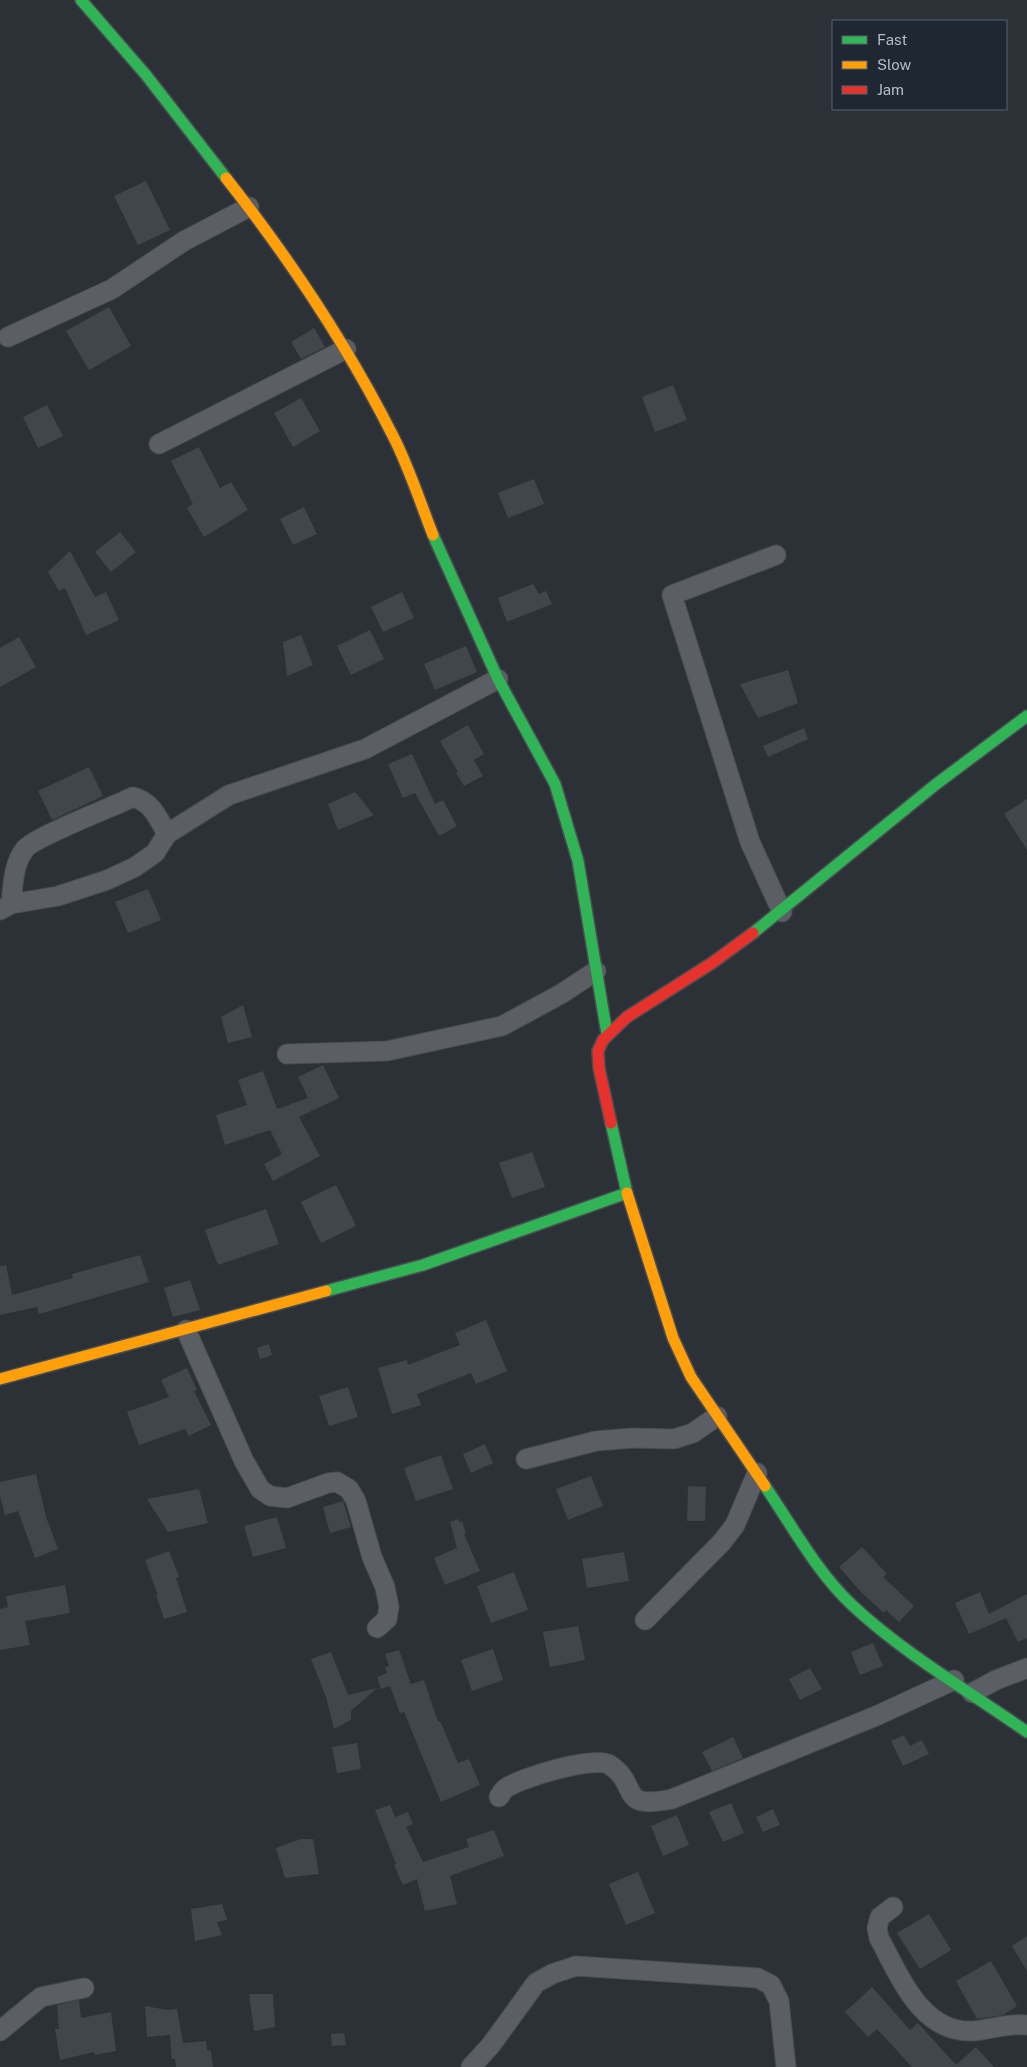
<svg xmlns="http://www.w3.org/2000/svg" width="1027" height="2067" font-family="'Public Sans',sans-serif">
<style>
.building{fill:#41464c}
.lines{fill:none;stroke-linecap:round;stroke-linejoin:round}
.street-casing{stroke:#484d52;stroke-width:21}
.fast-casing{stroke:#484d52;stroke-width:14}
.slow-casing{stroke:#484d52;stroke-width:14}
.jam-casing{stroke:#484d52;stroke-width:14}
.street{stroke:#5b5f65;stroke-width:19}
.fast{stroke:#30b455;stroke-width:11}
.slow{stroke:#ff9f0a;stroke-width:11}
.jam{stroke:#e5322d;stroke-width:11}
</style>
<rect width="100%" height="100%" fill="#2b3137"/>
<path class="building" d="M146 181 170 230 138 245 114 196Z
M109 307 131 346 89 370 66 331Z
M314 328 325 347 301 359 291 342Z
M673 385 687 420 655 432 642 397Z
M301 398 320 431 293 447 274 413Z
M47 405 63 436 38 448 23 417Z
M199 447 220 488 231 482 248 510 204 537 187 508 193 504 171 461Z
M534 479 544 504 508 518 498 493Z
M304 507 317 534 293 545 280 519Z
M120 532 136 552 111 572 95 552Z
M70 551 95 597 106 592 119 620 86 635 65 588 59 591 48 572Z
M533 584 539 594 546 591 552 604 507 622 498 598Z
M402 592 414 618 383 632 371 607Z
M370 630 384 659 351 675 337 646Z
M301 635 313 665 287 676 283 642Z
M19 637 36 667 0 687V648Z
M466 646 477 672 435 690 424 664Z
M788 670 798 703 758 718 740 684Z
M468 725 484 754 474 760 483 776 464 786 456 773 458 772 440 741Z
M804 728 808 739 768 757 763 746Z
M412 754 435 804 443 800 457 826 439 836 415 793 403 798 388 764Z
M89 767 103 796 52 820 38 791Z
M355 792 374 815 338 830 328 804Z
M1027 799V850L1004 814Z
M148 889 161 920 128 933 115 902Z
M243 1005 252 1037 228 1043 221 1017Z
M323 1065 339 1098 299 1117 320 1156 273 1181 264 1164 282 1154 270 1130 225 1145 216 1115 247 1105 238 1080 263 1071 277 1109 308 1098 298 1077Z
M532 1152 545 1187 512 1198 499 1163Z
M336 1185 356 1226 321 1243 301 1202Z
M266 1209 279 1244 218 1265 205 1230Z
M140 1255 149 1282 39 1314 37 1307 0 1315V1266L6 1265 12 1295 73 1278 72 1274Z
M190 1280 200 1310 173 1317 164 1288Z
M486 1320 507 1371 476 1384 471 1373 417 1394 421 1405 392 1414 378 1368 407 1360 408 1365 460 1345 455 1333Z
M269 1344 272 1355 260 1359 257 1348Z
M187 1368 197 1390 194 1391 211 1425 189 1436 185 1429 139 1445 127 1412 169 1397 161 1380Z
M348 1387 358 1417 329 1426 319 1396Z
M485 1444 493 1463 471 1473 463 1454Z
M441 1455 453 1489 416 1501 404 1468Z
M36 1474 46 1517 58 1549 35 1558 18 1511 5 1515 0 1496V1482Z
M591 1476 603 1506 568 1520 556 1489Z
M688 1486 706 1487 705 1521H687Z
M199 1489 208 1523 168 1532 147 1499Z
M343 1501 351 1527 330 1533 323 1507Z
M277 1517 286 1548 253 1557 244 1526Z
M458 1519 459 1522 462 1521 466 1534H464L480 1571 445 1585 434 1558 457 1548 450 1522Z
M862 1547 887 1574 883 1577 914 1606 899 1622 886 1610 884 1613 862 1593 839 1567Z
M169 1551 179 1577 176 1578 187 1612 164 1619 156 1595H158L145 1560Z
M624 1552 629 1581 587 1588 582 1559Z
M514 1572 528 1610 491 1623 477 1586Z
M65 1585 70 1613 25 1621 30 1645 0 1650V1609L8 1607 6 1596Z
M980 1592 989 1614 1027 1594V1638L1018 1642 1006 1618 969 1634 955 1603Z
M578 1626 585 1660 550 1667 543 1632Z
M873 1643 883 1666 860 1675 851 1652Z
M493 1649 503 1680 472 1691 461 1660Z
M399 1650 411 1684 424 1680 438 1722 440 1721 458 1763 469 1759 480 1785 441 1802 404 1712 400 1713 390 1686 381 1689 377 1677 387 1673 385 1667 389 1666 385 1654Z
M331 1652 348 1695 377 1688 351 1711V1720L334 1729 326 1697 311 1659Z
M810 1668 822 1689 800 1700 789 1679Z
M904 1735 910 1746 922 1740 929 1754 903 1766 891 1741Z
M733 1737 743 1758 712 1771 702 1752Z
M357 1743 361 1769 337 1773 332 1747Z
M731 1803 744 1833 723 1842 709 1812Z
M390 1805 395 1817 408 1812 413 1824 406 1827 423 1862 469 1847 466 1839 494 1830 504 1856 450 1876 457 1904 425 1911 417 1879 403 1885 394 1865 396 1864 375 1810Z
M773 1809 780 1825 763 1832 756 1817Z
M677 1815 689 1845 663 1856 651 1826Z
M301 1839H313L319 1874 285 1878 276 1848Z
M638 1872 655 1913 626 1925 609 1884Z
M222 1904 227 1920 217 1922 222 1935 195 1941 191 1909Z
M929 1914 951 1950 920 1969 897 1933Z
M1027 1936V1971L1012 1946Z
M991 1961 1017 2006 1003 2015 977 2019 956 1981Z
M872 1987 910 2030 918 2023 956 2065 976 2047 994 2067H912L877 2029 868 2037 845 2012Z
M249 1994H273L275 2027 254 2031Z
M79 2000 81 2018 111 2012 116 2051 95 2055 94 2052 60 2060 55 2029H59L57 2005Z
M145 2006 168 2010 177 2009 183 2043 206 2041 207 2050 211 2051 213 2067H176L175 2059H172L170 2035 147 2037Z
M344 2033 346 2045 332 2046 331 2034Z"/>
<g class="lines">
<g class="street-casing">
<path id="street" d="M8 337 112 289 184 241 249 207
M159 444 346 349
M776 555 672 595 750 842 782 912
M11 904C13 886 13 864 25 849 34 837 115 806 133 797 152 802 158 818 167 834
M0 910 11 904 58 896 107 880 135 867 155 853 167 834 229 795 365 749 498 679
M287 1054 387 1051 502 1026 561 994 596 971
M186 1330 244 1461 260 1489 270 1496 287 1498 328 1483 337 1482 349 1489 356 1501 372 1557 385 1587 389 1607 387 1619 377 1628
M526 1459 596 1441 633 1438 674 1439 693 1433 717 1416
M645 1620 722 1542 735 1525 757 1473
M972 1693 996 1680 1027 1668
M499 1797C501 1794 503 1790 506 1788 520 1778 595 1755 610 1765 641 1786 616 1810 672 1799L876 1716 954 1680
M893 1907 880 1917 877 1928 879 1938C900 1976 921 2034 974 2031 993 2029 1008 2023 1027 2025
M0 2031 41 1997 84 1988
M471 2067 491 2045 536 1983 552 1974 576 1966 758 1978 771 1985 779 2001 786 2067"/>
</g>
<g class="fast-casing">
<path id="fast" d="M81 0 146 75 226 178
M433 535 498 679 555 784 578 861 607 1034
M753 933 935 785 1027 716
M326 1291 423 1265 627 1193 611 1123
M765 1486C792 1526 817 1572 852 1605 903 1653 970 1692 1027 1732"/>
</g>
<g class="slow-casing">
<path id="slow" d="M226 178C289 258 347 345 393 436 409 467 420 502 433 535
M627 1193 673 1338 691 1377 765 1486
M0 1379 326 1291"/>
</g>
<g class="jam-casing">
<path id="jam" d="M611 1123 599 1068 598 1051 603 1040 627 1017 712 963 753 933"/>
</g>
<use href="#street" class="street"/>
<use href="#fast" class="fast"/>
<use href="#slow" class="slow"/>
<use href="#jam" class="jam"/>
</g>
<rect x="832" y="20" width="175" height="90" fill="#1e2732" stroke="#5a636e"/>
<rect x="842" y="36" width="25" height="8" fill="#30b455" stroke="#5a636e"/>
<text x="877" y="45" font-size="15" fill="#b5bdc8">Fast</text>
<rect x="842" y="61" width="25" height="8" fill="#ff9f0a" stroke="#5a636e"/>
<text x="877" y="70" font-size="15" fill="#b5bdc8">Slow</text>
<rect x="842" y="86" width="25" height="8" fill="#e5322d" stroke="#5a636e"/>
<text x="877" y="95" font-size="15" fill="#b5bdc8">Jam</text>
</svg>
